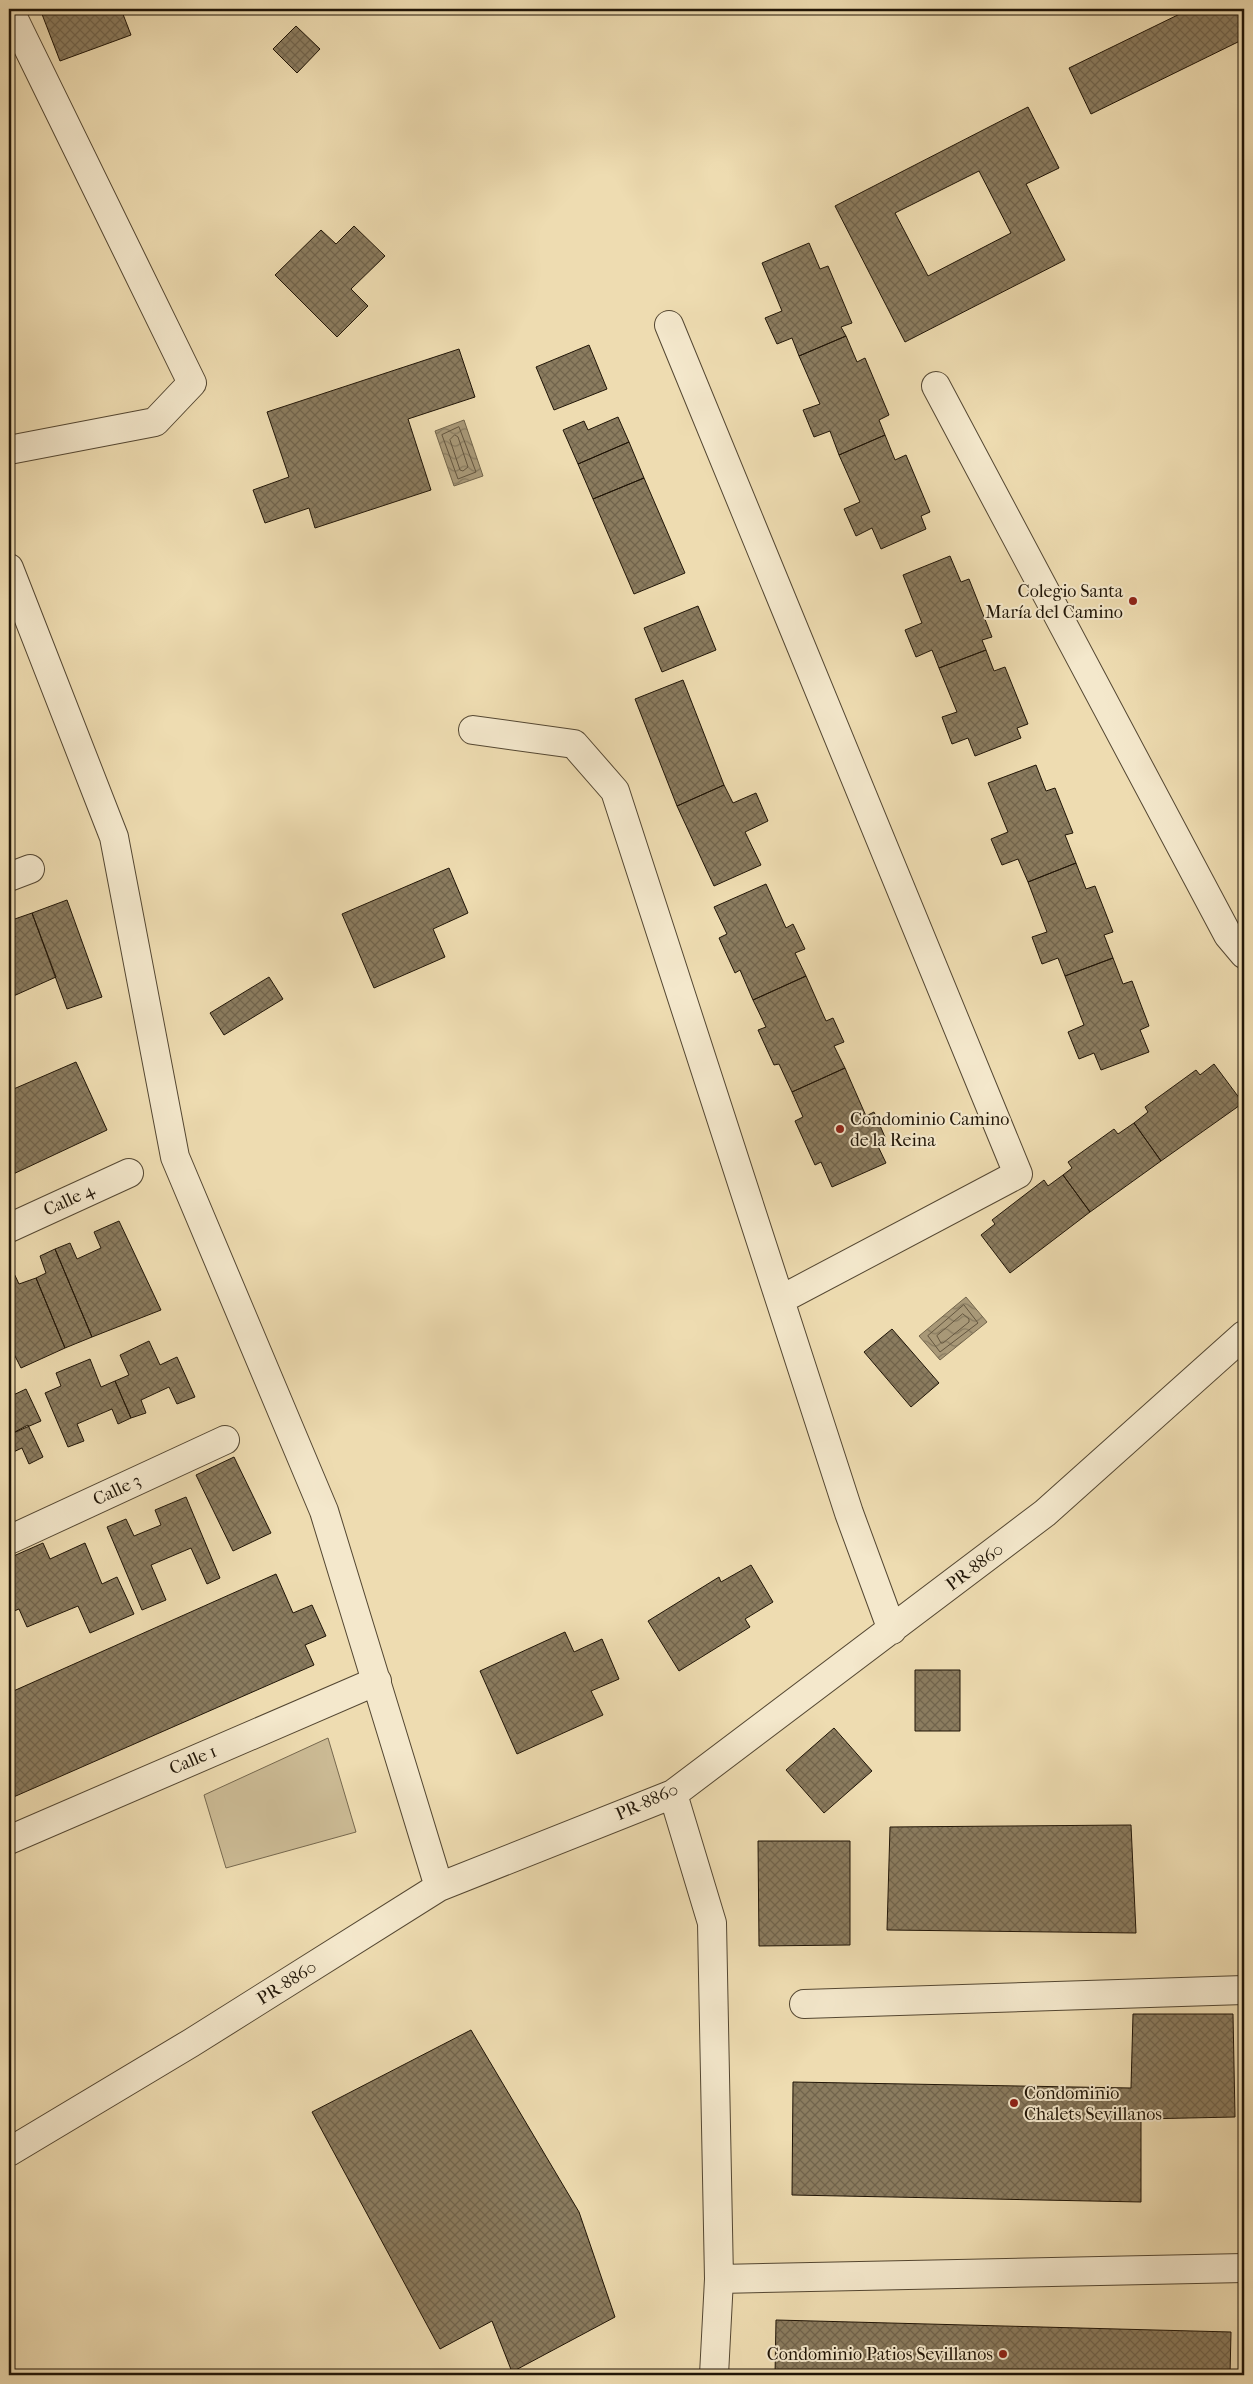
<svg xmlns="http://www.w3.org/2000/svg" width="1253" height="2384" font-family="'IM FELL French Canon',serif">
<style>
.grass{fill:#cbba94;stroke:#76684e}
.water{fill:url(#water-waves);stroke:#72644a}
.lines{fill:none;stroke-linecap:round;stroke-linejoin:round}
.shore{stroke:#64563f;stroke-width:1}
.building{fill:url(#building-cross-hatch);stroke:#201507;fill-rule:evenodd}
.minor-casing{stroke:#544732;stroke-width:30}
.minor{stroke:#f4e8cc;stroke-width:28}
.poi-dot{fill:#8f2418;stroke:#f4e8cc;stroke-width:2}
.labels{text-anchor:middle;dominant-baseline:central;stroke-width:4;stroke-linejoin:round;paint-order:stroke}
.poi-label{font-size:18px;fill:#201507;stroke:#f4e8cc;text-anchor:end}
.street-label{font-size:18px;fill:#201507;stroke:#f4e8cc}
</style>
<defs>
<pattern id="water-waves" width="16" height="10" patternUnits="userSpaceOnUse" patternTransform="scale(1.25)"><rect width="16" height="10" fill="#a89877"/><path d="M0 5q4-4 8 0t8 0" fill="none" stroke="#887b60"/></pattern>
<pattern id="building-cross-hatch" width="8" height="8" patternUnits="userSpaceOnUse" patternTransform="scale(1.25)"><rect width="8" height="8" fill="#8b7c5f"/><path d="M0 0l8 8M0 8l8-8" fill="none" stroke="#71644c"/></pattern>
</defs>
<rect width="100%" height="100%" fill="#eedcb1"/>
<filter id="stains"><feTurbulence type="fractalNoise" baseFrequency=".004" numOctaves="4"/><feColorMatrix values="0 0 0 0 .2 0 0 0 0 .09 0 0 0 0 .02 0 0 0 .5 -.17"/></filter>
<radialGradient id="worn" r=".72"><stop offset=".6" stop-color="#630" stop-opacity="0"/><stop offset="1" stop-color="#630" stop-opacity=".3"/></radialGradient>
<path class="grass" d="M328 1738 356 1832 226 1868 204 1795Z"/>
<path class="water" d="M464 420 483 476 454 486 435 431Z
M966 1297 987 1322 940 1360 919 1336Z"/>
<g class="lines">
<path class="shore" d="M459 427 476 472 458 479 442 435Z
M455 435 458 437 468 467 463 471 460 470 450 440Z
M964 1305 978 1323 940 1352 928 1336Z
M963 1314 969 1319V1322L943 1343H941L937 1336Z"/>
</g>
<path class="building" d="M40 9H121L131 35 60 61Z
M1190 9H1244V39L1091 114 1069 68Z
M296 26 320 49 297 73 273 49Z
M1028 107 1059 168 1026 184 1065 260 905 342 835 206ZM979 171 1011 233 928 276 895 213Z
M354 226 385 256 351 289 368 306 337 337 275 275 321 230 336 244Z
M809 243 820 269 828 266 852 323 841 327 846 336 799 356 792 338 777 344 765 318 782 311 762 263Z
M846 336 857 362 865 358 889 415 879 420 885 435 839 455 830 431 814 437 803 410 820 404 799 356Z
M589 345 607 389 554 410 536 367Z
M459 349 475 397 408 419 431 490 315 528 309 508 265 523 253 490 289 477 267 412Z
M618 417 629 442 578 464 563 430 584 421 588 430Z
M885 435 895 460 906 455 930 512 921 516 926 529 881 549 872 528 856 536 844 509 860 502 839 455Z
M629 442 644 478 593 499 578 464Z
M644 478 685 573 634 594 593 499Z
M950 556 961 582 969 579 992 637 982 640 986 650 939 668 932 650 916 657 905 630 922 623 903 575Z
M698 606 716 650 662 672 644 628Z
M986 650 994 671 1005 667 1028 724 1017 728 1021 738 975 756 968 738 952 744 942 717 957 712 939 668Z
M683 680 724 785 677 806 635 699Z
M1036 765 1046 791 1055 788 1073 833 1065 835 1076 863 1028 882 1018 859 1002 865 991 839 1008 832 988 783Z
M724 785 733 803 756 793 768 821 745 832 761 865 714 886 677 806Z
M1076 863 1086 889 1095 886 1113 932 1104 935 1113 958 1065 976 1058 958 1042 964 1032 937 1047 932 1028 882Z
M449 868 468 913 433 929 445 957 374 988 342 914Z
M766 884 786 928 793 924 805 949 795 953 806 976 753 1000 740 970 735 973 719 938 727 934 714 907Z
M67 900 102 997 67 1009 32 913Z
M32 913 56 977 9 998V939L15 937 9 921Z
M1113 958 1123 984 1132 981 1149 1026 1140 1030 1149 1052 1101 1070 1094 1053 1079 1059 1068 1032 1084 1025 1065 976Z
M806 976 826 1021 833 1018 844 1042 834 1046 845 1068 792 1092 779 1064 774 1065 758 1030 766 1027 753 1000Z
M269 977 283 999 224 1035 210 1013Z
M76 1062 107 1130 9 1176V1091Z
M1214 1064 1243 1103 1161 1161 1134 1123 1148 1112 1145 1107 1196 1070 1200 1075Z
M845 1068 866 1116 874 1112 885 1137 875 1140 886 1163 832 1187 821 1162 815 1165 795 1121 803 1117 792 1092Z
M1134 1123 1161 1161 1090 1212 1063 1175 1072 1168 1068 1162 1114 1129 1118 1134Z
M1063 1175 1090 1212 1010 1273 981 1235 995 1224 992 1220 1044 1180 1048 1186Z
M119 1221 161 1310 92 1337 55 1249 70 1243 77 1259 101 1248 94 1232Z
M55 1249 92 1337 65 1348 36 1278 46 1273 40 1256Z
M11 1267 19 1284 36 1278 65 1348 21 1368 9 1344V1268Z
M892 1329 939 1383 911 1407 864 1352Z
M149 1341 160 1365 177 1357 195 1397 177 1404 169 1387 141 1400 146 1413 131 1418 115 1381 129 1375 120 1355Z
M90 1359 101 1387 115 1381 131 1418 118 1424 112 1409 77 1424 84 1441 68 1447 45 1393 61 1386 56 1373Z
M26 1389 41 1421 11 1434 9 1397Z
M28 1425 43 1457 29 1464 22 1448 9 1454V1430L11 1434Z
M234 1457 271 1533 233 1551 196 1475Z
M186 1497 220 1578 207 1584 191 1548 151 1565 166 1600 142 1610 107 1527 126 1519 134 1536 161 1525 155 1510Z
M43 1543 50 1559 85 1543 102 1584 117 1577 134 1614 90 1633 78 1606 27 1627 19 1609 9 1613V1558Z
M751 1565 773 1602 745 1619 750 1627 679 1671 648 1621 719 1577 721 1582Z
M276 1574 293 1613 312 1605 326 1636 305 1645 314 1665 9 1799V1693Z
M565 1632 574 1652 602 1639 619 1679 591 1691 603 1715 517 1754 480 1671Z
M915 1670H960V1731H915Z
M834 1728 872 1771 824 1813 786 1770Z
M1131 1825 1136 1933 887 1930 890 1827Z
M758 1841H850V1945L759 1946Z
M1133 2014H1233L1235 2117 1141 2119V2202L792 2195 793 2082 1131 2088Z
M471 2030 579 2212 615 2317 512 2372 492 2321 440 2349 312 2112Z
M776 2320 1231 2332 1230 2375H775Z"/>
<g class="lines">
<g class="minor-casing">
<path id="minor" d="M669 325 1018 1174 780 1300
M936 386 1228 935 1244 954
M9 450 155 422 192 383 9 9
M9 568 114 837 175 1157 324 1511 439 1887
M473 730 574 744 615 791 849 1513 892 1630
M9 877 30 869
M9 1228 129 1173
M9 1540 225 1440
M673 1794 712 1923 719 2279 714 2375
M9 1840 377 1681
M804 2004 1244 1990
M9 2152 191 2043 439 1887 673 1794 1045 1513 1244 1335
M719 2279 1244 2268"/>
</g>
<use href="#minor" class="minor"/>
</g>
<g class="poi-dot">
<circle cx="1133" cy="601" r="5"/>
<circle cx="840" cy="1129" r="5"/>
<circle cx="1014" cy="2103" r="5"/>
<circle cx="1003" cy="2354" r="5"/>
</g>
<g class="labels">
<g class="poi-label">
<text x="1123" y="591">Colegio Santa<tspan x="1123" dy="21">María del Camino</tspan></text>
<text x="850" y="1119" text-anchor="start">Condominio Camino<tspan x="850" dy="21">de la Reina</tspan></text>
<text x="1024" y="2093" text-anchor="start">Condominio<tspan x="1024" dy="21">Chalets Sevillanos</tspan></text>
<text x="993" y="2354">Condominio Patios Sevillanos</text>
</g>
<g class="street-label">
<text transform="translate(69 1200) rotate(-25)">Calle 4</text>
<text transform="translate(117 1490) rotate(-25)">Calle 3</text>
<text transform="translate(975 1567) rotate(-37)">PR-8860</text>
<text transform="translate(193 1760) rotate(-23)">Calle 1</text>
<text transform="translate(647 1802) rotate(-24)">PR-8860</text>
<text transform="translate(287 1983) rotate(-32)">PR-8860</text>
</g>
</g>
<rect width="1253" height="2384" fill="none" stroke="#eedcb1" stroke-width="30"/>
<rect x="10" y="10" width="1233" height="2364" fill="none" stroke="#201507" stroke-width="2.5"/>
<rect x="15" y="15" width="1223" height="2354" fill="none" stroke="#201507"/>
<rect width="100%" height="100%" filter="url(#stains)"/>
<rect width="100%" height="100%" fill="url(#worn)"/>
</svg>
